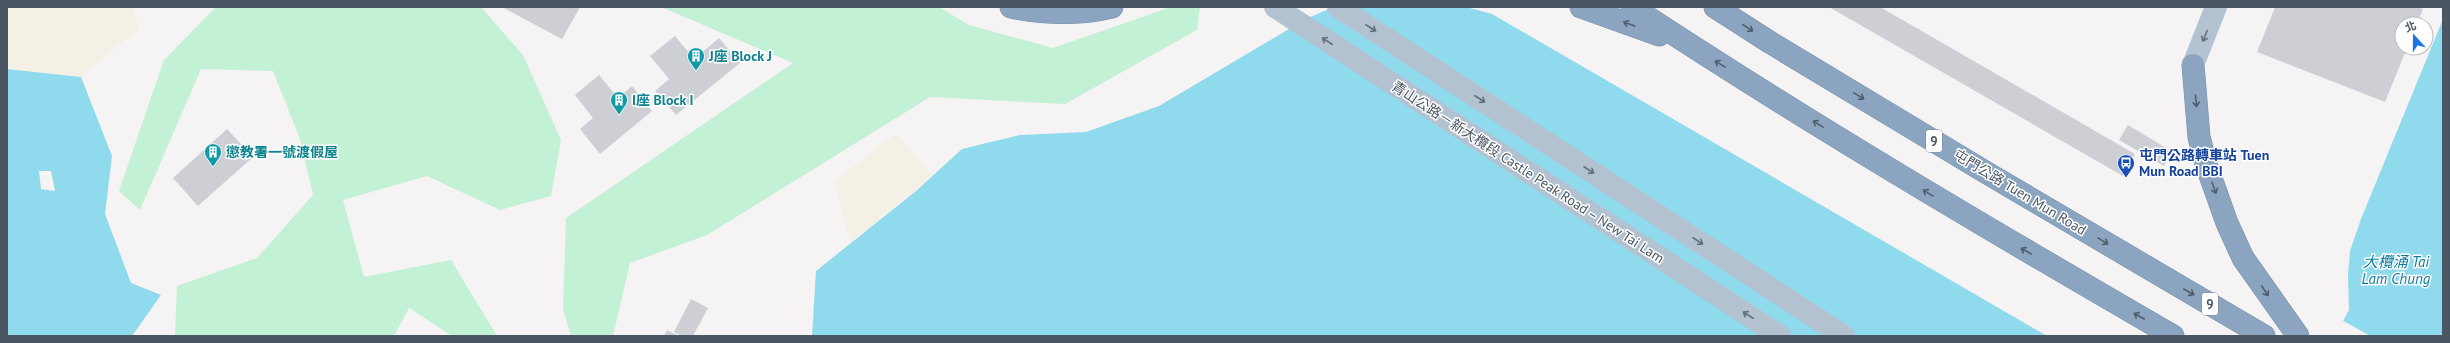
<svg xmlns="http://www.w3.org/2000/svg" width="2450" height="343" font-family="'PT Sans','Noto Sans TC',sans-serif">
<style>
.green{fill:#c3f1d5}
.sand{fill:#f5f0e5}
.water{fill:#90daee;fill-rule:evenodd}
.pier{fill:#f5f3f3}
.building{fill:#cdcfd5}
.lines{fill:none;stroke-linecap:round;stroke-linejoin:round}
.highway-casing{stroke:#7690ad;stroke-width:23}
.major{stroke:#b3c2d1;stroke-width:22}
.highway{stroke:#8ba5c1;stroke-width:22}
.oneway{stroke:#505e6b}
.oneway2{stroke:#64717d}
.labels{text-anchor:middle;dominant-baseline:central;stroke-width:3;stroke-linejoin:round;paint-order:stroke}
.shield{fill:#fff;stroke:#808990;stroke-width:1}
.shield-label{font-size:13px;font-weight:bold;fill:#4a5661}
.culture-label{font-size:14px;font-weight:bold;fill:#0d838f;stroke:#fff;text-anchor:start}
.transit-label{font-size:14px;font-weight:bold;fill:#164399;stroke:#fff;text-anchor:start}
.street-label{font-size:14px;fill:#4a5661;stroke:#fff}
.water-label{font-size:15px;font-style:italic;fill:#0c7c9b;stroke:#fff}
</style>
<rect width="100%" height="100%" fill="#f5f3f3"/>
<path class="green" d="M216 7H481L523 55 561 140 551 196 500 210 427 176 343 200 364 277 451 260 497 336H452L409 308 394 336H175L177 286 257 258 313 195 300 139 273 71 201 69 140 210 119 191 164 60Z
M661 7H939L969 25 1053 48 1171 7H1200L1197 30 1065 104 930 97 707 235 630 263 613 336H571L563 309 566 218 793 63Z"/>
<path class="sand" d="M7 7H133L139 28 81 77 7 69Z
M896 134 933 175 850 243 835 180Z"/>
<path class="water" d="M1333 7H1466L1492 14 2047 336H812L816 271 916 191 962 149 1020 135 1086 132 1159 106 1306 19Z
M2443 19V336H2335L2349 310 2348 274 2350 251 2361 219Z
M7 69 81 77 112 156 105 214 131 283 161 295 132 336H7ZM39 171H51L55 191 41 189Z"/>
<path class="pier" d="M2342 320 2370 336H2333Z"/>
<path class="building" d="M502 7H580L562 39Z
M1829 7H1880L2135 154 2123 176Z
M2275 7H2417L2423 9 2417 24H2402V48H2407L2385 102 2257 52Z
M675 36 694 59 719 38 740 63 676 115 655 91 669 79 650 56Z
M599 75 618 98 632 86 652 111 600 154 580 129 593 118 575 95Z
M2128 125 2173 152 2164 166 2119 140Z
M227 129 253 157 198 206 173 178Z
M691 299 708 308 693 336H682L674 332Z
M667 330 679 336H664Z"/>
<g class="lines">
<g class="highway-casing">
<path id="highway" d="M1011 7C1045 14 1078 15 1112 7
M1581 7 1659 35
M1632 7C1808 123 1990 230 2173 336
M1715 7 1771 43 1987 173 2264 336
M2193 65 2199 137 2206 164 2227 223 2243 258 2298 336"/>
</g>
<path class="major" d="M1275 7 1780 336
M1338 7 1844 336
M2193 65 2216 7"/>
<use href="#highway" class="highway"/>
</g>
<defs><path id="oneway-shaft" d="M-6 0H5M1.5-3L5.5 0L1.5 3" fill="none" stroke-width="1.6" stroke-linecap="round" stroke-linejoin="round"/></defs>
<g class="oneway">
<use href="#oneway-shaft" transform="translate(1629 24) rotate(-160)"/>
<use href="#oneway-shaft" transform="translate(1748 28) rotate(33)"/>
<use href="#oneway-shaft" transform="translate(1720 64) rotate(-149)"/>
<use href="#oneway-shaft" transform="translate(1859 96) rotate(31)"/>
<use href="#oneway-shaft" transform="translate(2196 101) rotate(85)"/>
<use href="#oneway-shaft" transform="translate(1818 124) rotate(-148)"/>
<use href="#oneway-shaft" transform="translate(2214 188) rotate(71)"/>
<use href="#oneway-shaft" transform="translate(1928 193) rotate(-148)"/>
<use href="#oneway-shaft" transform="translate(2103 241) rotate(31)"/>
<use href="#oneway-shaft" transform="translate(2026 251) rotate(-150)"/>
<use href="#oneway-shaft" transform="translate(2265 291) rotate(57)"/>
<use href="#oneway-shaft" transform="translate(2189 292) rotate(30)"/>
<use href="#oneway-shaft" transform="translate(2139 316) rotate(-150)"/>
</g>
<g class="oneway2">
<use href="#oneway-shaft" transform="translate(1371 28) rotate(33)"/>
<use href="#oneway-shaft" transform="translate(2205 36) rotate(112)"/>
<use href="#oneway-shaft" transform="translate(1327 41) rotate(-147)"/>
<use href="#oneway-shaft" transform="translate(1480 99) rotate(33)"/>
<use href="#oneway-shaft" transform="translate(1589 170) rotate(33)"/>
<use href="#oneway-shaft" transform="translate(1698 241) rotate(33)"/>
<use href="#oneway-shaft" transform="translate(1748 315) rotate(-147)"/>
</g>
<defs>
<g id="building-pin" transform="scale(0.9)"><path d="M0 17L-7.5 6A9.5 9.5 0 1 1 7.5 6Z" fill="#0f9aa8" stroke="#fff"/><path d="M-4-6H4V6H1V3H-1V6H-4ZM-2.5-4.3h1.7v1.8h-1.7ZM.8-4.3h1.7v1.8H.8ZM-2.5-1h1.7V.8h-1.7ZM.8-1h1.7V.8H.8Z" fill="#fff"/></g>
<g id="bus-pin" transform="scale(0.9)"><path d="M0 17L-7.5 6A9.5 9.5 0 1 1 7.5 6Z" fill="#1a4fb4" stroke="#fff"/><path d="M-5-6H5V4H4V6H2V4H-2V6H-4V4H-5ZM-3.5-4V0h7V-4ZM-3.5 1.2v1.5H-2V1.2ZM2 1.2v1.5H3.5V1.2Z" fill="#fff"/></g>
</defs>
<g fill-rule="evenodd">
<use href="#building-pin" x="696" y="56"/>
<use href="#building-pin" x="619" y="100"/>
<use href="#building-pin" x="213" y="152"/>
<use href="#bus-pin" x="2126" y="163"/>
</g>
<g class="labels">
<g class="shield">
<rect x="1926" y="130" width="16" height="22" rx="3"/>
<rect x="2202" y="293" width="16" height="22" rx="3"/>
</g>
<g class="shield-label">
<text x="1934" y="141">9</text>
<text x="2210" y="304">9</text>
</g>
<g class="culture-label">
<text x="709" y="56">J座 Block J</text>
<text x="632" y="100">I座 Block I</text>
<text x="226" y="152">懲教署一號渡假屋</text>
</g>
<g class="transit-label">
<text x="2139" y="155">屯門公路轉車站 Tuen<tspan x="2139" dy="16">Mun Road BBI</tspan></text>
</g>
<g class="street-label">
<text transform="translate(1528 172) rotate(33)">青山公路－新大欖段 Castle Peak Road – New Tai Lam</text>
<text transform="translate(2020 192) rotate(31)">屯門公路 Tuen Mun Road</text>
</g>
<g class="water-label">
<text x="2396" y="261">大欖涌 Tai<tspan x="2396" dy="17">Lam Chung</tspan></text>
</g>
</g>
<rect width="2450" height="343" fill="none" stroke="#4a5661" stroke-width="16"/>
<g transform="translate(2414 36) rotate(339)"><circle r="19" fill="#ffffff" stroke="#b7bbc0"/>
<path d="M0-3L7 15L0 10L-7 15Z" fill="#1a73e8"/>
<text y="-6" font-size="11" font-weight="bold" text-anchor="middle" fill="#4a5661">北</text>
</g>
</svg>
